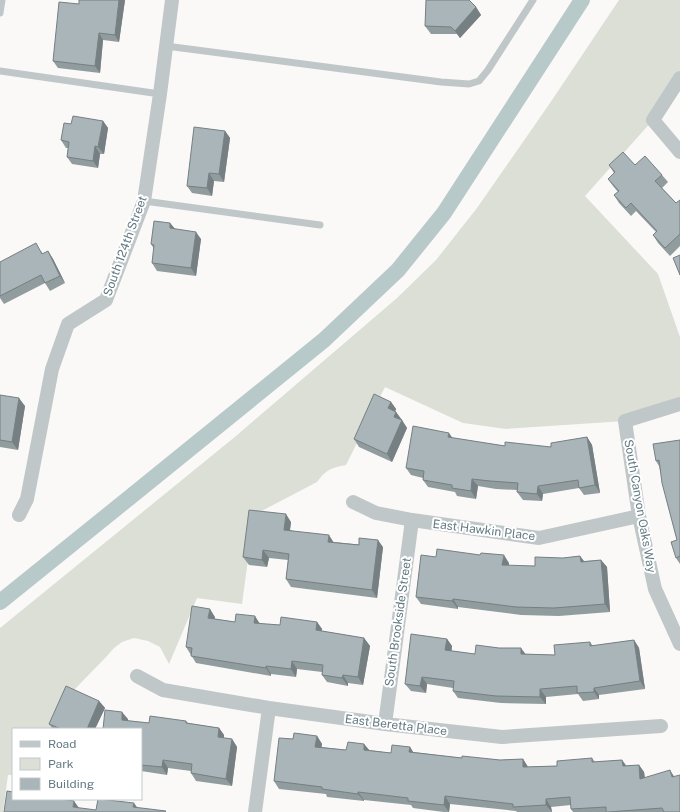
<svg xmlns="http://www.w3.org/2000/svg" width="680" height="812" font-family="'Public Sans',sans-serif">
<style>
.green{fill:#dbdfd6}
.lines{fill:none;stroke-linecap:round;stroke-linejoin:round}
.canal{stroke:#b8c9ca;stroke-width:16}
.service{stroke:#c0c7c9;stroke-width:7}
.minor{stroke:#c0c7c9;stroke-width:14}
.wall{fill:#919c9f}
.shaded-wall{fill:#767f82}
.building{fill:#a9b5b9;stroke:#767f82}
.labels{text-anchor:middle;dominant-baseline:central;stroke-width:4;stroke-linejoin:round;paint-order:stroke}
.street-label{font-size:12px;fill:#637a83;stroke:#fff}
</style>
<rect width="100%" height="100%" fill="#faf9f7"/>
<path class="green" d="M619 0H680V78L653 120 585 196 658 274 680 337V404L625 421 506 429 463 423 385 387 346 465C331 468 327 469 317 482L254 515 242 604 197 598 169 664 160 647 148 641 134 638 122 642 114 648 107 656 73 691 55 729H13V775H8L3 812H0V628L236 436 397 298 436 260 477 208 550 103Z"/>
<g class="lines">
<path class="canal" d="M0 602 129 498 324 340 398 270 444 213 582 0"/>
<path class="service" d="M0 13 2 0
M166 46 441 82 469 84 479 81 488 70 533 0
M0 71 160 94
M144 201 320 225"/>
<path class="minor" d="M680 78 653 120 680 152
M680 404 625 421 639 516 655 589 680 644
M353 502 376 513 412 520 539 538 639 516
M19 515 27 499 52 369 68 324 106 300 144 201 160 94 172 0
M137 676 163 690 269 708 385 724 502 737 661 726
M385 724 412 520
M255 812 269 708"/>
</g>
<path class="wall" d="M125 0 119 42 103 40 100 73 58 68 53 61 79 4Z
M476 7 481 15 460 38 457 34H431L425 26Z
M103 121 108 128 104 154H100L98 168 72 164 67 157 68 148H66L61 140 71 124Z
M225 131 230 138 224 182 214 181 212 196 192 193 187 186Z
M609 165H635L662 175 668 182 662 188 676 203 680 200V246L670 256 658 243 653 235 656 232 636 211 631 216 619 203 614 195 618 192 613 186 608 179 614 173Z
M170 223 175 229 201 239 196 276 157 271 152 263 154 249 151 244Z
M41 251 43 254 48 251 53 259 65 283 50 291 45 283 4 304 0 298V262Z
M0 395 25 406 18 450 0 447Z
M391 402 396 409 395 412H396L407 428 392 462 359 447 354 439Z
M587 437 592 445 600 493 584 495 579 488 543 494 542 501 523 500 517 492V490L496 489 478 486 476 499 457 496 455 492 428 487 423 480V478L411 475 406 468 452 438 505 446 551 447Z
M680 440V564L676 558 677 540 659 466 656 461Z
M291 522 290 530 334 542 383 547 377 598 291 587 286 579 288 560 269 558 267 567 249 565 243 557Z
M580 556 584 561 601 560 607 567 610 612 559 616 521 615 458 607V609L421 604 416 597 436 557 509 563 508 566H535L563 558Z
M215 617V619L235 622 280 625 317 622 322 629V631L364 638 370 646 363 685 348 683V686L327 682 322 675V672L297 669 296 677 271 674V676L196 663 186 647Z
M447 639 452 646 451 651 475 654H526L555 655 590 642 593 646 634 640 639 648 645 689 599 695V699L583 701 578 694 546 697V704L501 703 458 698 453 691V688L427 684 426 693 411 691 405 684Z
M99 701 105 708 95 729H53L49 724Z
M128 719V721L149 723 186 721 188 723 219 728 224 735V738L232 739 237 747 232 786 196 781 191 773V771L168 768 167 775 141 771V729H103Z
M317 736 322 744 321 747 346 750 364 744 369 750 391 753 410 747 413 752 462 758 500 760 523 759 528 767 557 766 592 758 595 762 622 760 626 766 639 765 644 772 645 778 680 812H573L571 809V805L551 807 552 812H517L516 811 450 804 449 812H444L413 808 411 805 364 800V801L327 797 326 794 279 789 274 781 293 739Z"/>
<path class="shaded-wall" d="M119 0H125L119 42 115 35Z
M476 7 481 15 460 38 455 31Z
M99 33 103 40 100 73 95 66Z
M103 121 108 128 104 154 98 147Z
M225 131 230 138 224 182 219 174Z
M95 146 100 154 98 168 93 161Z
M209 173 214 181 212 196 207 188Z
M170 223 176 230 170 228Z
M196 232 201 239 196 276 191 268Z
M48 251 53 259 65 283 60 276Z
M19 398 25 406 18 450 12 442Z
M391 402 396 409 393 416 388 408Z
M396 412 402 420 399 424 394 417Z
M402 420 407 428 392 462 387 454Z
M449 433 454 440 448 437Z
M587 437 592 445 600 493 595 485Z
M472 479 478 486 476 499 471 491Z
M538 486 543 494 542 501 537 494Z
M286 514 291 522 289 537 284 530Z
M329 535 334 543 328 542Z
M378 540 383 547 377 598 372 590Z
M263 550 269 558 267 567 262 560Z
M504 555 509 563 508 573 502 565Z
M580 556 586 564 581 562Z
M601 560 607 567 610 612 605 604Z
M453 599 458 607V609L452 601Z
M210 609 215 617 214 626 208 618Z
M255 616 260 624 254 623Z
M317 622 322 629 321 637 316 630Z
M364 638 370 646 363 685 358 677Z
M447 639 452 646 451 658 445 650Z
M634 640 639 648 645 689 640 681Z
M521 648 527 656 521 654Z
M292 661 297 669 296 677 291 669Z
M266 666 271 674V676L266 668Z
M343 675 348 683V686L342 678Z
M422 677 427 684 426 693 420 686Z
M594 688 599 695V699L594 692Z
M540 689 546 697V704L540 697Z
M99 701 105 708 95 729H87Z
M122 712 128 719 127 727 122 720Z
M219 728 224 735 223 745 218 737Z
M317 736 322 744 321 754 315 747Z
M232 739 237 747 232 786 226 779Z
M364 744 370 751 364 750Z
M410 747 415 755 409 752Z
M523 759 528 767 529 775 523 767Z
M163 760 168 768 167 775 162 767Z
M622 760 628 768 623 766Z
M639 765 644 772 646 787 640 779Z
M670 770 675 778 672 777Z
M358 792 364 800V801L358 794Z
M445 796 450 804 449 812 444 805Z
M546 799 551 807 552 812 546 805Z
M74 801 79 808 73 807Z
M134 803 139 810 133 807Z"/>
<path class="building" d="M79 0H119L115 35 99 33 95 66 53 61 59 2 79 4Z
M426 0H469L476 7 455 31 451 27 425 26Z
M73 116 103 121 98 147 95 146 93 161 67 157 69 142 61 140 64 123 71 124Z
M194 127 225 131 219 174 209 173 207 188 187 186Z
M623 152 635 165 645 156 662 175 655 181 676 203 680 200V234L665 248 653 235 657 231 631 203 626 208 614 195 619 191 608 179 615 172 609 165Z
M154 221 170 223V228L196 232 191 268 152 263 154 245 151 244Z
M36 243 42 254 48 251 60 276 45 283 41 275 0 296V262Z
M680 255V275L673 258Z
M374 394 391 402 388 408 396 412 394 417 402 420 387 454 354 439Z
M0 395 19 398 12 442 0 440Z
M413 426 449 433 448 437 505 446V442L551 447V443L587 437 595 485 579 488 578 480 538 486 537 494 517 492 518 483 490 481 472 479 471 491 452 488V485L423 480 424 471 406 468Z
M680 440V556L676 558 671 542 677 540 662 483 659 460 656 461 653 444Z
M249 510 286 514 284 530 329 535 328 542 359 545V538L378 540 372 590 286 579 289 554 263 550 262 560 243 557Z
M437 549 480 555 481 553 504 555 502 565 535 566V557L563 558 580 556 581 562 601 560 605 604 554 608 516 607 453 599 452 601 416 597 421 555 436 557Z
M192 606 210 609 208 618 235 622 236 614 255 616 254 623 280 625 281 617 317 622 316 630 364 638 358 677 343 675 342 678 322 675 323 665 292 661 291 669 266 666V668L191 656 192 648 186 647Z
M411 634 447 639 445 650 475 654 476 645 499 648H521V654L555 655 554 645 590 642V646L634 640 640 681 594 688V692L577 693V686L540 689V697L496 696 453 691 454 681 422 677 420 686 405 684Z
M66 686 99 701 87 729H61L49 724Z
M105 710 122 712V720L149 723 150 716 186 721V723L219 728 218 737 232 739 226 779 191 773 192 764 163 760 162 767 141 765V729H103Z
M294 733 317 736 315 747 346 750 348 742 364 744V750L391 753 392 745 410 747 409 752 462 758V756L500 760 523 759V767L557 766V761L592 758V762L622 760 623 766 639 765 640 779 670 770 672 777 680 775V812H664L662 808 608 812H606V807L571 809 570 797 546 799V805L513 807V804L445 796 444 805 408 801V798L358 792V794L322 789V787L274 781 279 738 293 739Z
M7 791 13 792V799H60L74 801 73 807 96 810 98 799H99L134 803 133 807 166 811 165 812H4Z"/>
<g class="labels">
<g class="street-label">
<text transform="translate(125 246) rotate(-70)">South 124th Street</text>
<text transform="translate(640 506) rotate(80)">South Canyon Oaks Way</text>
<text transform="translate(484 530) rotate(7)">East Hawkin Place</text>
<text transform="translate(398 622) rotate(-82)">South Brookside Street</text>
<text transform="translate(396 725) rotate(7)">East Beretta Place</text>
</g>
</g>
<rect x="12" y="728" width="130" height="72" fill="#ffffff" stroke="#c1cacd"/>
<rect x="20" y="741" width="20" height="6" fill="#c0c7c9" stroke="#c1cacd"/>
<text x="48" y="748" font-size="12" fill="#637a83">Road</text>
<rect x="20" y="758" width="20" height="12" fill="#dbdfd6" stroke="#c1cacd"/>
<text x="48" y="768" font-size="12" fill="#637a83">Park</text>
<rect x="20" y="778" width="20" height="12" fill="#a9b5b9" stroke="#c1cacd"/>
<text x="48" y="788" font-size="12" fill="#637a83">Building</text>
</svg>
